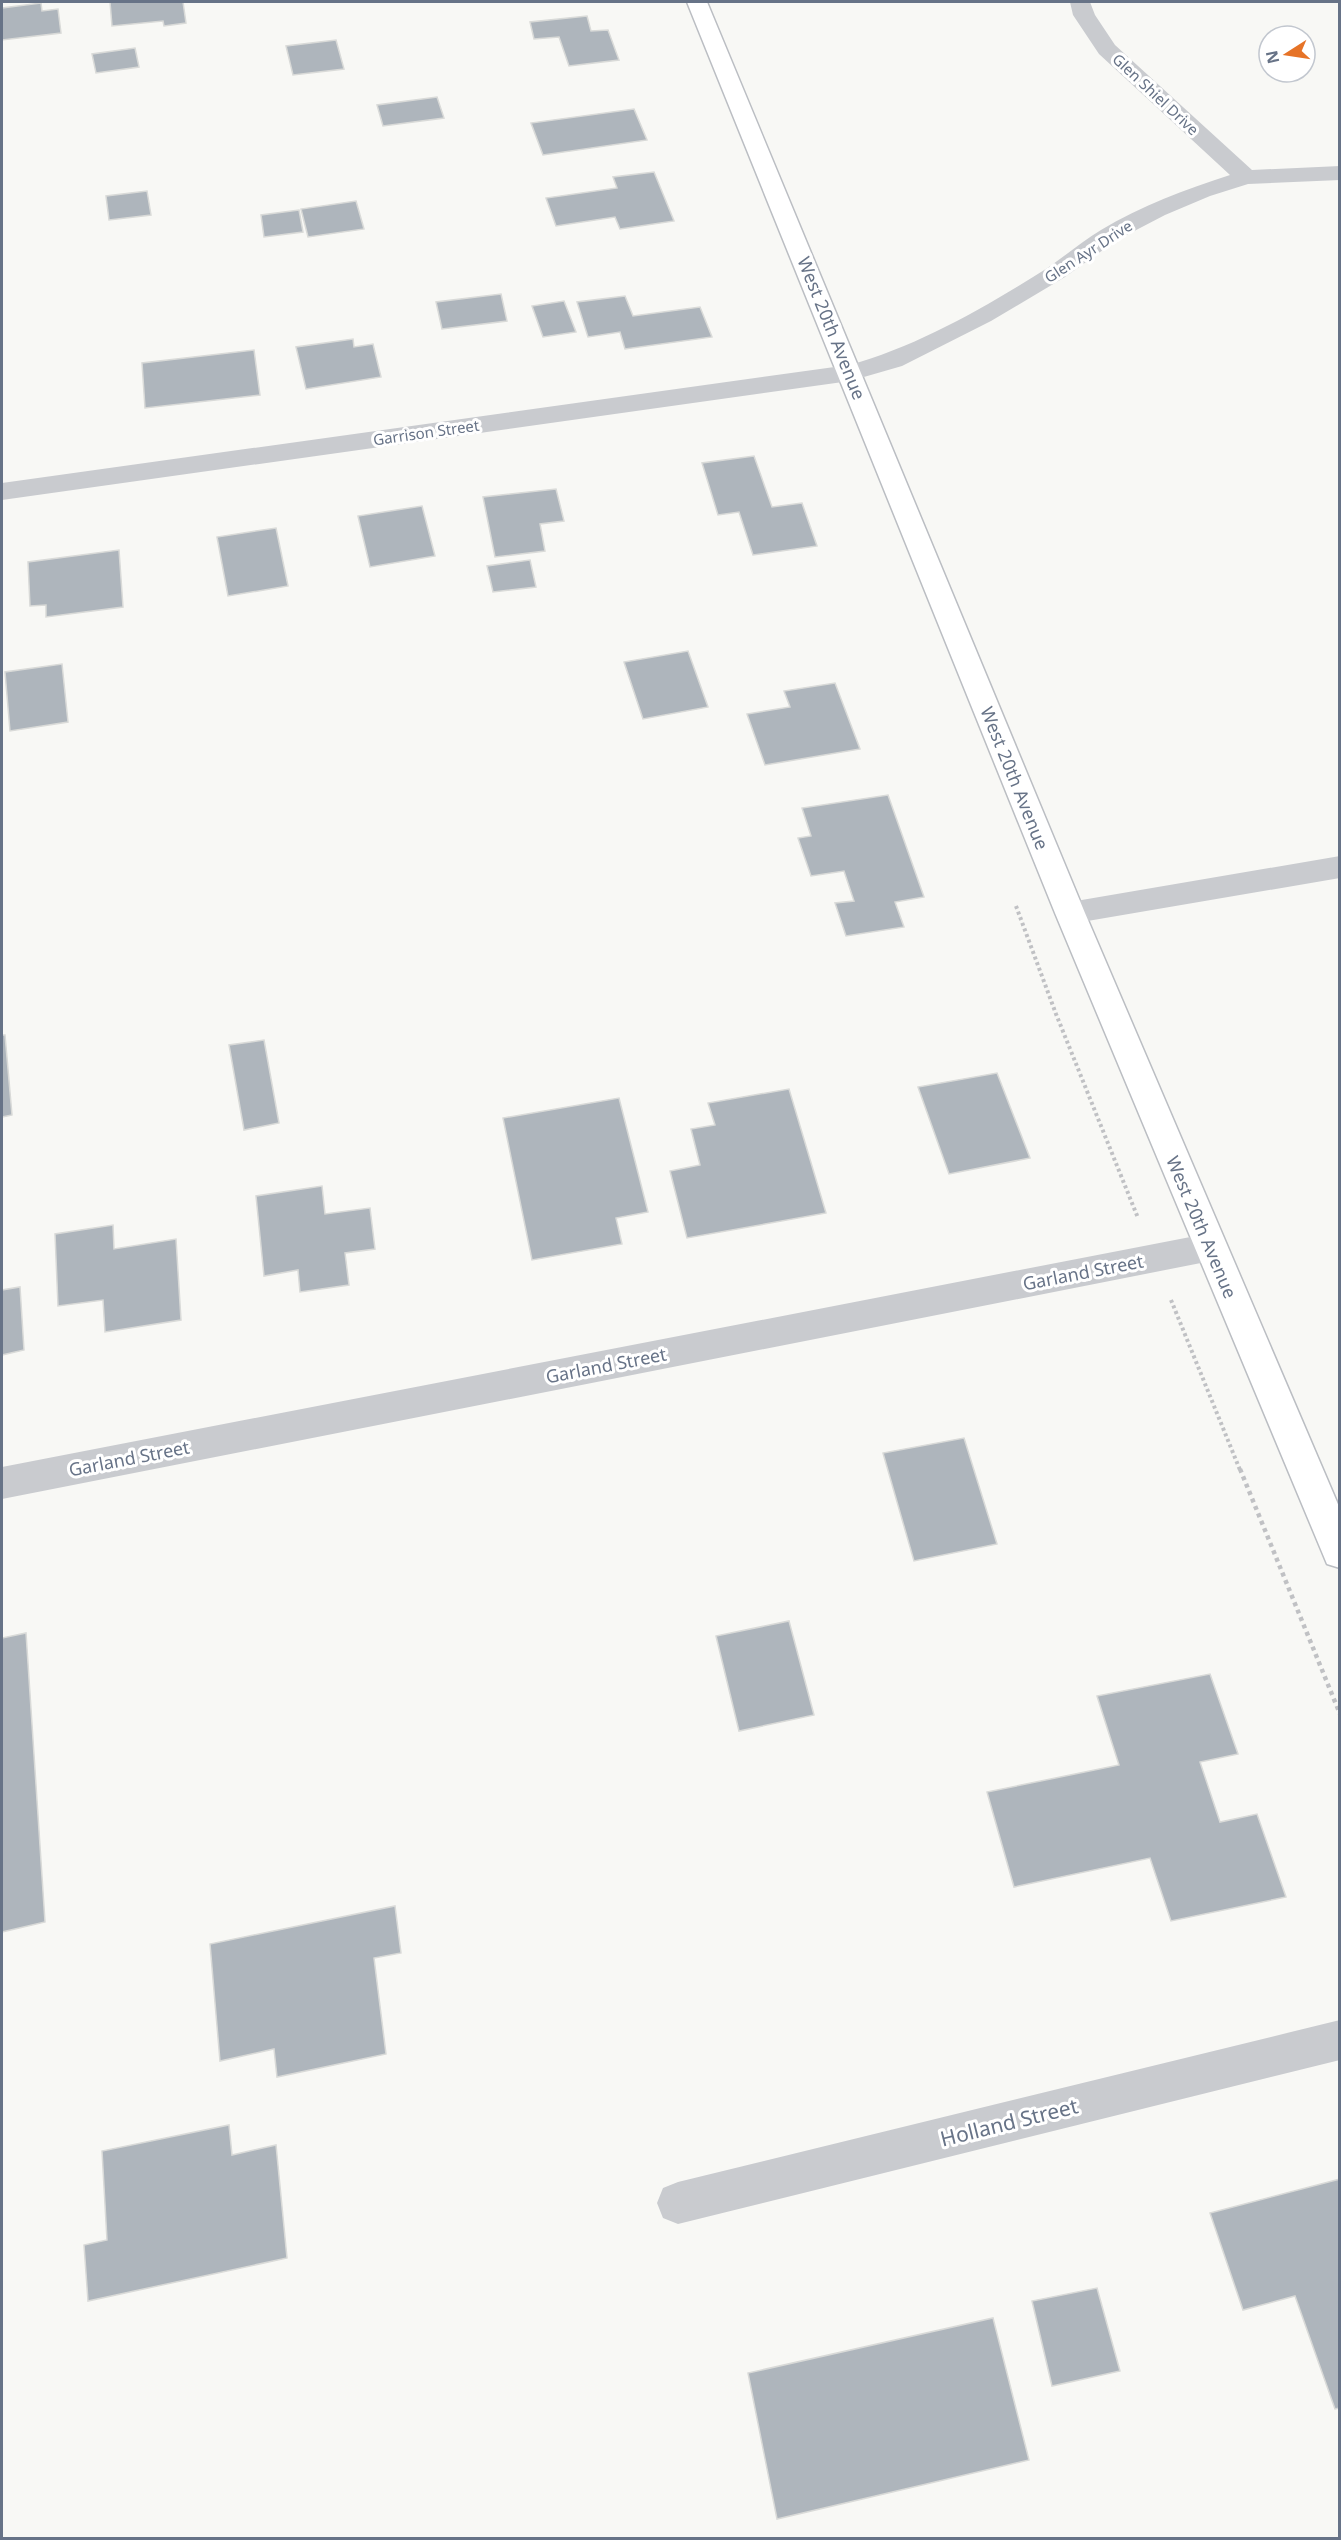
<svg xmlns="http://www.w3.org/2000/svg" width="1341" height="2540" font-family="'Noto Sans',sans-serif">
<style>
.building{fill:#aeb5bc;stroke:#d9dad8;stroke-width:1.5}
.lines{fill:none;stroke-linecap:round;stroke-linejoin:round}
.secondary-casing{stroke:#bbbec3;stroke-width:3}
.path-far1{stroke:#c0c1c4;stroke-width:4;stroke-dasharray:3 3;stroke-linecap:butt}
.path{stroke:#c0c1c4;stroke-width:4.5;stroke-dasharray:4 4;stroke-linecap:butt}
.street{fill:#c9cbcf;fill-rule:evenodd}
.secondary{fill:#fff;fill-rule:evenodd}
.labels{text-anchor:middle;dominant-baseline:central;stroke-width:6;stroke-linejoin:round;paint-order:stroke}
.far-street-label{font-size:15px;fill:#677387;stroke:#fff}
.street-label{font-size:18px;fill:#677387;stroke:#fff}
.near-street-label{font-size:21px;fill:#677387;stroke:#fff}
</style>
<rect width="100%" height="100%" fill="#f8f8f5"/>
<path class="building" d="M110 2H183L186 23 164 26 163 21 112 26Z
M41 3 42 11 58 9 61 33 2 40V8Z
M587 16 591 31 608 30 619 60 569 66 559 37 534 39 530 22Z
M336 40 344 69 293 75 286 46Z
M135 48 139 67 96 73 92 54Z
M437 97 444 118 383 126 377 105Z
M634 109 647 140 543 155 531 123Z
M654 172 674 221 620 229 615 217 556 226 546 198 617 188 613 177Z
M147 191 151 215 109 220 106 196Z
M356 201 364 229 308 237 301 209Z
M299 210 303 232 264 237 261 215Z
M501 294 507 321 442 329 436 302Z
M625 296 633 316 700 307 712 337 625 349 620 332 588 337 577 302Z
M564 301 576 332 543 337 532 306Z
M353 339 354 347 373 344 381 377 306 389 296 347Z
M254 350 260 395 145 408 142 363Z
M754 456 772 507 802 503 817 546 753 555 739 512 718 515 702 463Z
M556 489 564 521 540 524 545 551 495 557 483 497Z
M422 506 435 556 370 567 358 516Z
M276 528 288 586 228 596 217 537Z
M119 550 123 607 46 617V605L30 606 28 562Z
M530 560 536 587 493 592 487 566Z
M688 651 708 707 643 719 624 662Z
M62 664 68 722 10 731 5 672Z
M835 683 860 749 765 765 747 714 790 707 784 691Z
M888 795 924 897 895 902 904 927 846 936 835 903 854 901 844 871 811 876 798 838 811 836 802 808Z
M2 1035H5L12 1115 2 1117Z
M264 1040 279 1123 244 1130 229 1045Z
M997 1073 1030 1158 949 1174 918 1087Z
M789 1089 826 1213 687 1238 670 1171 700 1165 691 1129 715 1125 708 1103Z
M619 1098 648 1212 616 1218 622 1244 532 1260 503 1118Z
M322 1186 325 1214 370 1208 375 1249 345 1253 349 1285 300 1292 298 1270 264 1276 256 1196Z
M113 1225 114 1249 176 1239 181 1320 105 1332 103 1300 58 1306 55 1234Z
M20 1287 24 1350 2 1355V1290Z
M964 1438 997 1544 914 1561 883 1453Z
M789 1621 814 1715 739 1731 716 1636Z
M26 1633 45 1922 2 1932V1638Z
M1210 1674 1238 1754 1200 1762 1220 1822 1257 1814 1286 1897 1171 1921 1150 1858 1014 1887 987 1792 1119 1765 1097 1696Z
M395 1906 401 1953 374 1958 386 2054 277 2077 274 2049 220 2061 210 1944Z
M229 2125 232 2155 276 2145 287 2258 88 2301 84 2245 107 2240 102 2151Z
M1340 2179V2408L1335 2409 1295 2296 1243 2310 1210 2213Z
M1097 2288 1120 2371 1052 2386 1032 2301Z
M993 2318 1029 2460 777 2519 748 2373Z"/>
<g class="lines">
<g class="secondary-casing">
<path id="secondary" d="M687 2H707L1085 913 1340 1509V1568L1327 1564 1322 1552 1055 913Z"/>
</g>
<path class="path-far1" d="M1016 906 1056 1014 1138 1218
M1171 1300 1240 1470"/>
<path class="path" d="M1240 1469 1340 1714"/>
<path class="street" d="M1070 2H1090L1095 15 1115 45 1252 170 1340 166V180L1248 184 1210 196 1165 215 1117 240 1065 277 991 321 902 366 850 381 2 500V483L849 365C919 346 987 306 1049 267 1066 255 1083 241 1101 230 1141 206 1186 189 1230 175L1099 54 1073 15Z
M1340 856V878L1070 924 1060 921 1055 913 1060 905 1070 902Z
M1211 1233 1223 1237 1227 1247 1223 1257 1211 1261 2 1499V1467Z
M1340 2020V2060L678 2224 663 2218 657 2203 663 2188 678 2182Z"/>
<use href="#secondary" class="secondary"/>
</g>
<g class="labels">
<g class="far-street-label">
<text transform="translate(1156 94) rotate(43)">Glen Shiel Drive</text>
<text transform="translate(1088 251) rotate(-33)">Glen Ayr Drive</text>
<text transform="translate(426 432) rotate(-8)">Garrison Street</text>
</g>
<g class="street-label">
<text transform="translate(832 328) rotate(68)">West 20th Avenue</text>
<text transform="translate(1015 778) rotate(68)">West 20th Avenue</text>
<text transform="translate(1202 1227) rotate(67)">West 20th Avenue</text>
<text transform="translate(1083 1272) rotate(-11)">Garland Street</text>
<text transform="translate(606 1365) rotate(-11)">Garland Street</text>
<text transform="translate(129 1458) rotate(-11)">Garland Street</text>
</g>
<g class="near-street-label">
<text transform="translate(1009 2122) rotate(-14)">Holland Street</text>
</g>
</g>
<rect width="1341" height="2540" fill="none" stroke="#677387" stroke-width="6"/>
<g transform="translate(1287 54) rotate(258)"><circle r="28" fill="#ffffff" stroke="#c2c7cf" stroke-width="1.5"/>
<path d="M0-4.5L10 22L0 15L-10 22Z" fill="#e67327"/>
<text y="-9" font-size="16" font-weight="bold" text-anchor="middle" fill="#677387">N</text>
</g>
</svg>
